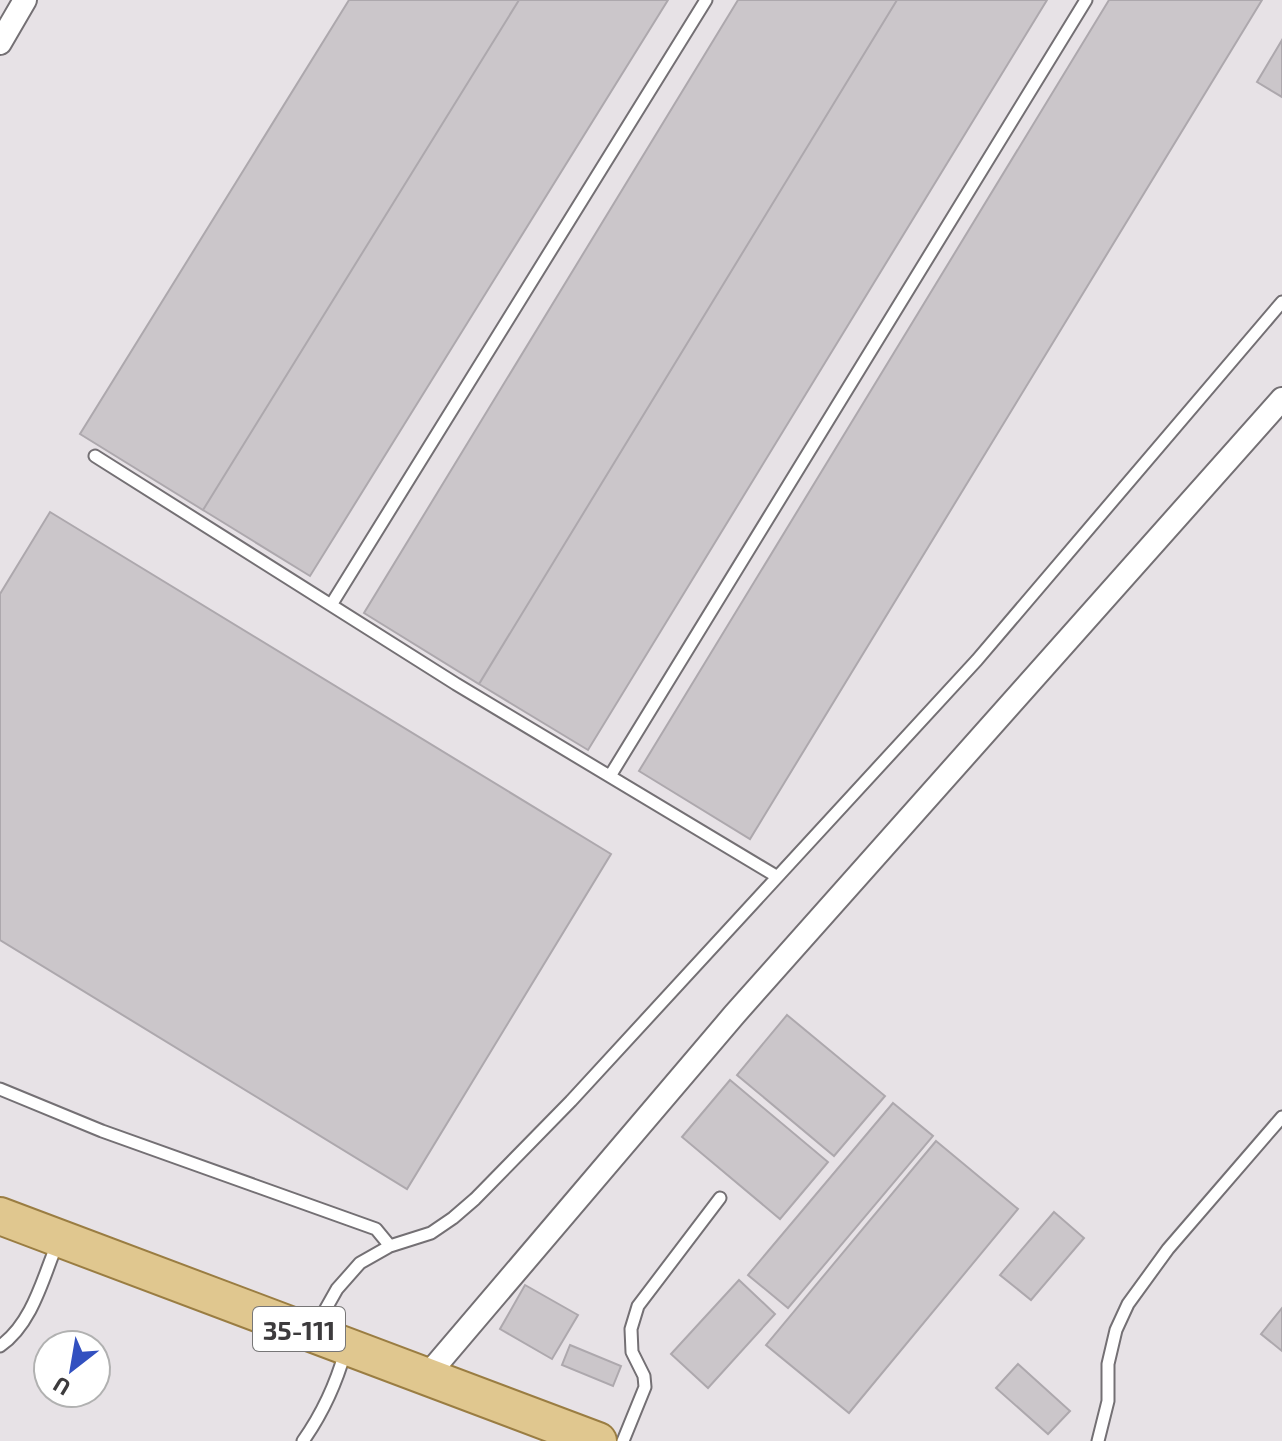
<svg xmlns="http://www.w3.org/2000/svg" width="1282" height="1441" font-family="'Exo 2',sans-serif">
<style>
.building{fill:#cbc6ca;stroke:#ada8ad;stroke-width:2}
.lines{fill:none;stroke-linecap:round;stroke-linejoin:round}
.service-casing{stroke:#747074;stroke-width:15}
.minor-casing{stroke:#747074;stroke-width:26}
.primary-casing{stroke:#9a7d42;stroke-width:40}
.service{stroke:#fff;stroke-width:11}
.minor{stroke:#fff;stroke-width:22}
.primary{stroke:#e0c78f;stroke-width:36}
.labels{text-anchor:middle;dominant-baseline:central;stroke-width:7;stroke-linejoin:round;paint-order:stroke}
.shield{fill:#fff;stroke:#777677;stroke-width:2}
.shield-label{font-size:26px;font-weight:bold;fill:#3d3b3d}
</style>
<rect width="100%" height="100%" fill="#e7e2e6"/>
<path class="building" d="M349 0H519L203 510 80 434Z
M519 0H668L310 576 203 510Z
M738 0H897L479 684 364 613Z
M897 0H1047L588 750 479 684Z
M1109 0H1262L750 839 639 771Z
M1282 40V97L1257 82Z
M50 512 611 854 407 1189 0 940V594Z
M787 1015 885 1096 834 1156 737 1075Z
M730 1080 828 1162 780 1219 682 1137Z
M893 1103 933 1136 788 1308 748 1275Z
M936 1141 1018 1209 849 1413 766 1345Z
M1054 1212 1084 1238 1031 1300 1000 1275Z
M739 1280 775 1314 708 1388 671 1354Z
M525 1285 578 1315 552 1359 500 1329Z
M1282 1308V1351L1261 1334Z
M570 1345 621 1366 613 1386 562 1365Z
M1018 1364 1070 1411 1048 1434 996 1388Z"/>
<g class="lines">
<g class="service-casing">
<path id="service" d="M95 456 456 684 776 876
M331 605 706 0
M610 776 1086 0
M0 1089 102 1131 376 1229 390 1246
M315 1328 337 1289 360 1263 390 1246 431 1233 453 1218 475 1199 571 1101 977 660 1282 302
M0 1346C32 1324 43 1278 57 1244
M303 1441C322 1414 336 1384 345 1352
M623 1441 645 1387 644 1376 632 1352 631 1329 638 1306 720 1198
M1098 1441 1108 1401V1364L1116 1330 1128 1304 1168 1249 1282 1117"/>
</g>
<g class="minor-casing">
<path id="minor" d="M0 43 25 0
M426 1377 734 1015 1282 399"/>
</g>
<g class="primary-casing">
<path id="primary" d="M0 1216 598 1441"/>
</g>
<use href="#service" class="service"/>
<use href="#minor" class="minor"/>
<use href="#primary" class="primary"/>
</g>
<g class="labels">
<rect class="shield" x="253" y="1307" width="92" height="44" rx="6"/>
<g class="shield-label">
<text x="299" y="1329">35-111</text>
</g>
</g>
<g transform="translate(72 1369) rotate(211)"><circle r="38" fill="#ffffff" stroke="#b1b1b1" stroke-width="2"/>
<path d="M0-6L14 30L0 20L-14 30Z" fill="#3250c0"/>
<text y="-12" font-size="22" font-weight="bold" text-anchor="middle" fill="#3d3b3d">U</text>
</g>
</svg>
